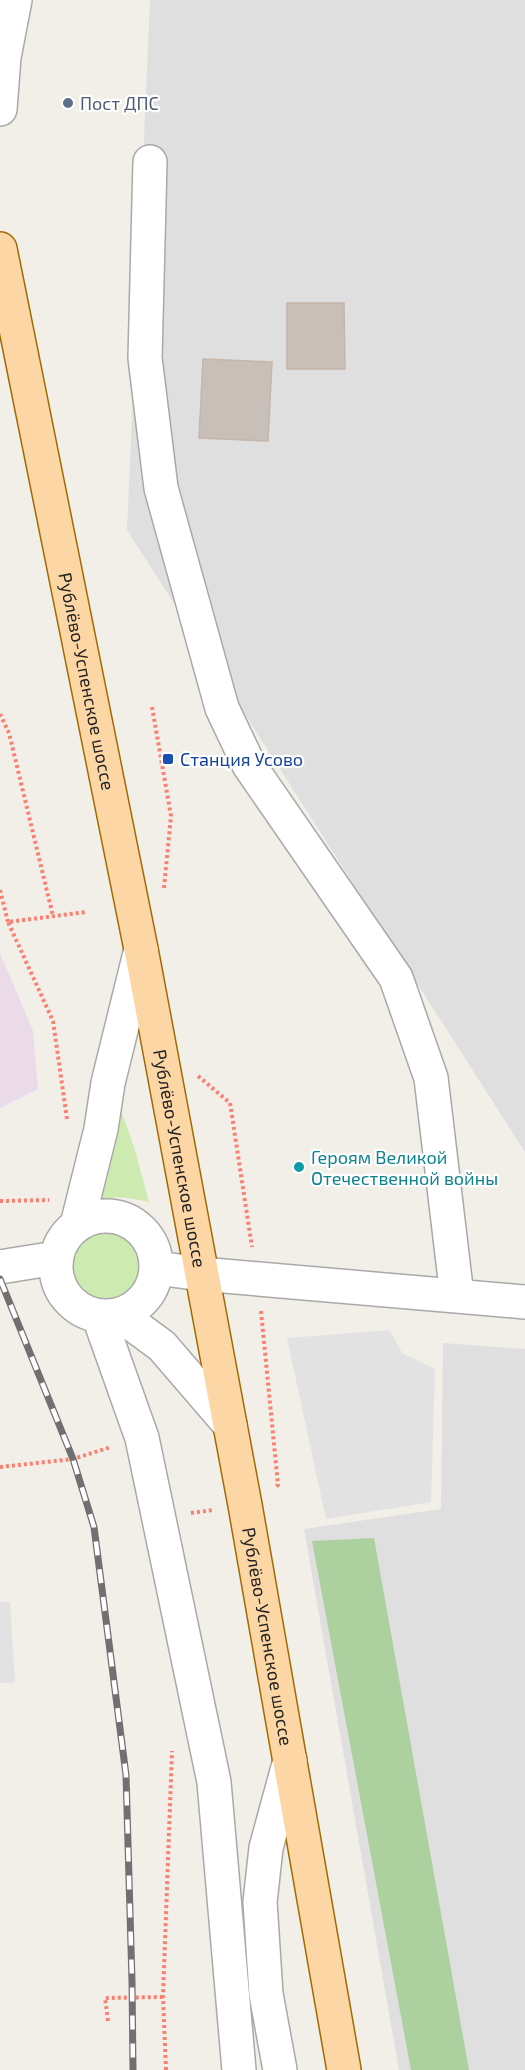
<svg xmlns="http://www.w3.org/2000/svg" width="525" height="2070" font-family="'Exo 2',sans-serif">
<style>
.residential{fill:#e0dfdf}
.industrial{fill:#ebdbe8}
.grass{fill:#cdebb0}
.forest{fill:#add19e}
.parking{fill:#e2e2e2}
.building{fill:#c7bfb8;stroke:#c4b6ab;stroke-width:1.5}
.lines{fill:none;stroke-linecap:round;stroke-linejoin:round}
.minor-casing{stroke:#a9a9a9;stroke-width:36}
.major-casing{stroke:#a06b00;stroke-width:36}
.path{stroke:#fa8072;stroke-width:4;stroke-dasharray:3 3;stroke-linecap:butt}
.minor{stroke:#fff;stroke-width:33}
.major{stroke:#fcd6a4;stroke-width:33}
.rail-casing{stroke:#707070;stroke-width:7}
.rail{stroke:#fff;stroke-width:4.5;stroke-dasharray:14;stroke-linecap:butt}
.service-dot{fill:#5c6f8a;stroke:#fff;stroke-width:2}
.transit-dot{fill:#1a4fb4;stroke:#fff;stroke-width:2}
.culture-dot{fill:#0f9aa8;stroke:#fff;stroke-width:2}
.labels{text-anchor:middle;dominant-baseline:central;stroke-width:4.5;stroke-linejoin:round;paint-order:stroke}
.service-label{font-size:18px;fill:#4e5e75;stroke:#fff;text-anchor:start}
.street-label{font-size:18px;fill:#222;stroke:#fff}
.transit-label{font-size:18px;fill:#164399;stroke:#fff;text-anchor:start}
.culture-label{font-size:18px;fill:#0d838f;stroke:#fff;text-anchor:start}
</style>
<rect width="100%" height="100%" fill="#f2efe9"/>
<path class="residential" d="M150 0H525V1152L127 530Z
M443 1343 525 1349V2070H399L304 1529 441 1509Z"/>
<path class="industrial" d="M0 953 33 1031 38 1089 0 1108Z"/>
<path class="grass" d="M118 1102 135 1150 149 1202C131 1198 115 1194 97 1202Z
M69 1268a37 37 0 1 1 74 0a37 37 0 1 1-74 0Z"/>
<path class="forest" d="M374 1538 469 2070H411L312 1541Z"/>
<path class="parking" d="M390 1330 402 1353 435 1369 431 1502 326 1519 287 1338Z
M0 1602H10L15 1682 0 1683Z"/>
<path class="building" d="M287 303H344L345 369H287Z
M203 359 272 362 268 441 199 438Z"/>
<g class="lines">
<g class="minor-casing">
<path id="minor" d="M0 109 4 57 15 0
M150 162 145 358 161 488 222 708 249 765 396 978 431 1078 457 1296
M56 1266a50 50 0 1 1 100 0a50 50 0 1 1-100 0Z
M77 1225 101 1129 108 1083 141 949
M0 1267 56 1258
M157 1268 201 1274 525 1302
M120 1315 162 1346 230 1425
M99 1317 142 1438 214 1782 239 2070
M280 2070 266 1994 260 1902 266 1848 290 1760"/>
</g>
<g class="major-casing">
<g id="major">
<path id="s1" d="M0 249 141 949 245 1505 344 2070"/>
</g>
</g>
<path class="path" d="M152 707 171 816 164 888
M0 714 9 733 53 916
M0 890 8 922
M198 1076 230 1103 252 1247
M67 1119 53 1021 8 922 86 912
M0 1201 49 1200
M261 1311 278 1485 275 1487
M0 1467 73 1459 111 1447
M191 1513 213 1510
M108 2021 105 1998 163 1997
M166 2070 163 1997 172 1751"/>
<use href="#minor" class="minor"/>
<use href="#major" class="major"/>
<g class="rail-casing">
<path id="rail" d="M0 1279 73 1459 94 1527 126 1775 132 1981 133 2070"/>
</g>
<use href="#rail" class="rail"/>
</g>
<circle class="service-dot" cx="68" cy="103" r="6"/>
<rect class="transit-dot" x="162" y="753" width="12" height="12" rx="3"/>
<circle class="culture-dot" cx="299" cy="1167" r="6"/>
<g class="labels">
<g class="service-label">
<text x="80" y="103">Пост ДПС</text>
</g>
<g class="street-label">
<text stroke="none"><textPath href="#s1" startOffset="441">Рублёво-Успенское шоссе</textPath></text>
<text stroke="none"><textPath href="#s1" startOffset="927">Рублёво-Успенское шоссе</textPath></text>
<text stroke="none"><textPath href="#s1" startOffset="1413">Рублёво-Успенское шоссе</textPath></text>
</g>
<g class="transit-label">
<text x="180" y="759">Станция Усово</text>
</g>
<g class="culture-label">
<text x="311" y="1157">Героям Великой<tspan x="311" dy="21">Отечественной войны</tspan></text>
</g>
</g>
</svg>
